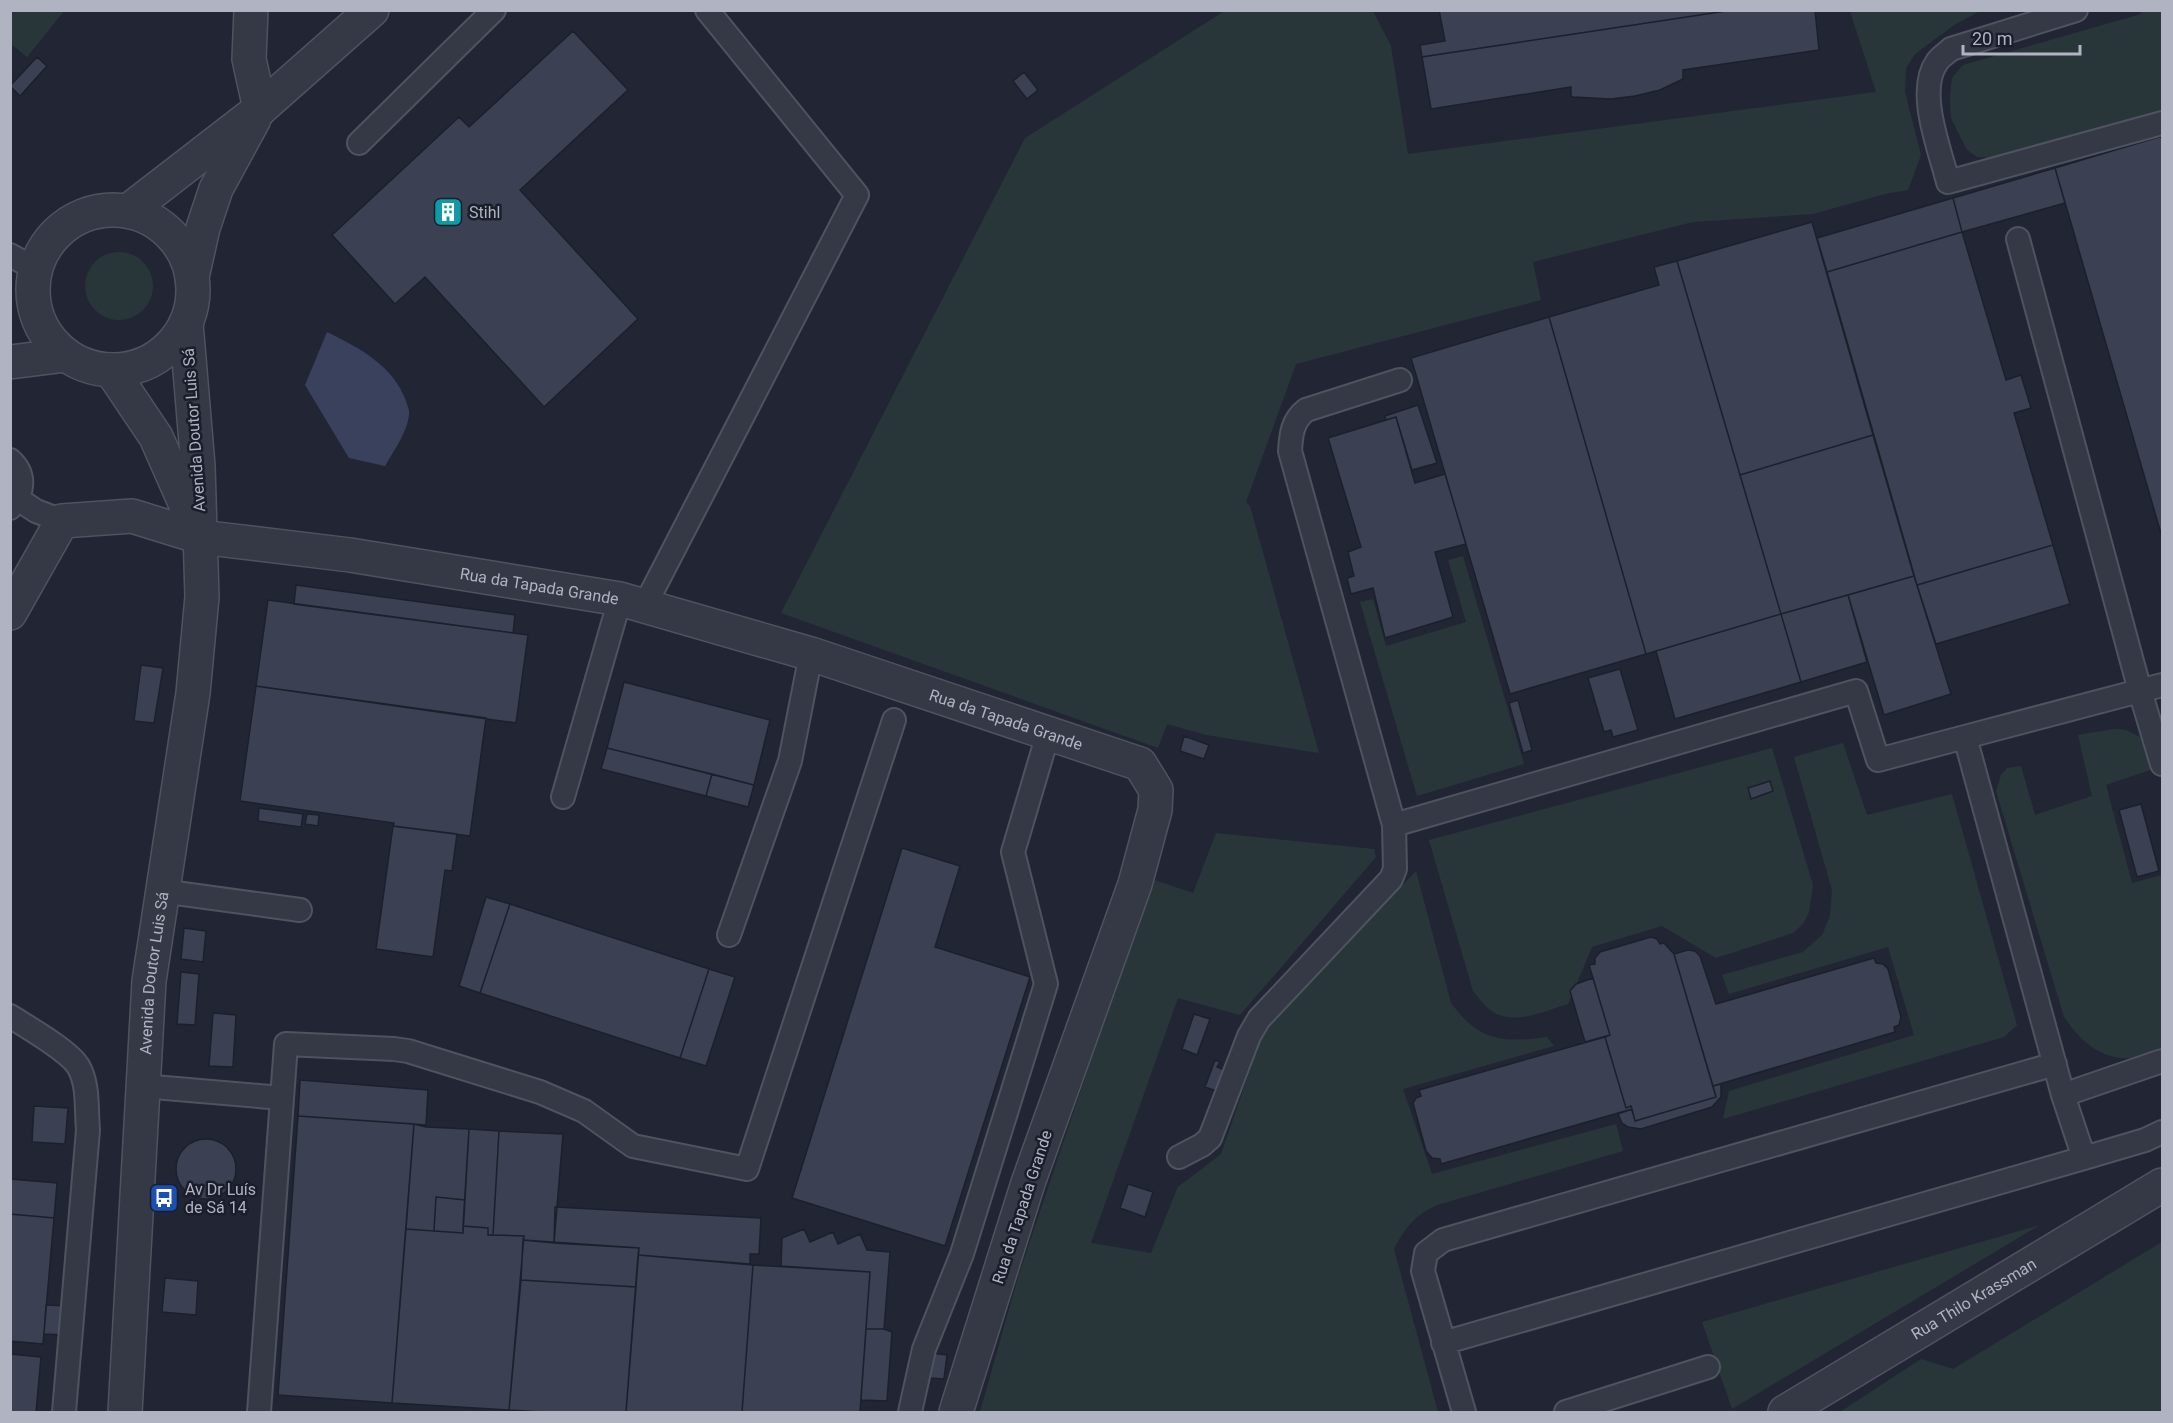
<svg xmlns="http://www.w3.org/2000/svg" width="2173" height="1423" font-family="Roboto,sans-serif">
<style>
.green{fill:#28363a}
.water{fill:#39415d}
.building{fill:#3b4152;stroke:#1c202c;stroke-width:1.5}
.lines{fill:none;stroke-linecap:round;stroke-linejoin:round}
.service-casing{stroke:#4f5360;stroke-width:26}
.minor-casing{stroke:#4f5360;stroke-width:36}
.tertiary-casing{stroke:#4f5360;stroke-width:36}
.service{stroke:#353945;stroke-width:22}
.minor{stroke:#353945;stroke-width:33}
.tertiary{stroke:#353945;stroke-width:33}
.labels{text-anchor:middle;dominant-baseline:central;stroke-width:5;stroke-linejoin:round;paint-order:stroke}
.poi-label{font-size:16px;fill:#afb3c2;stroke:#1a1e2a;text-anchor:start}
.street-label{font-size:16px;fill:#afb3c2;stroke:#1a1e2a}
</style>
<rect width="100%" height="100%" fill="#222634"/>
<path class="green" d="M1226 10 1373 11 1391 46 1408 154 1876 92 1850 11H1980L1954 25 1915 54 1906 68 1905 92 1921 155 1908 190 1885 194 1813 214 1693 222 1533 262 1541 300 1296 364 1246 502 1250 506 1319 753 1206 735 1167 724 1158 748 781 613 1025 138Z
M10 11 11 10 64 11 27 57 11 44Z
M2140 11H2162V113L1996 158 1977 157 1967 150 1951 118 1950 96 1952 78 1963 65 2141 14Z
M85 286a34 34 0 1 1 68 0a34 34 0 1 1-68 0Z
M1463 556 1524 764 1417 796 1360 602 1373 599 1386 646 1466 622 1448 560Z
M2114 729 2126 730 2140 737 2153 769 2106 785 2132 883 2162 875V1047C2153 1050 2141 1057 2131 1058 2100 1060 2080 1040 2064 1017L1996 791 2001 775 2007 768 2021 766 2035 815 2092 796 2078 735Z
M1843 743 1867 815 1952 794 2017 1025 2004 1037 1723 1119 1729 1091 1914 1035 1888 947 1729 994 1722 975 1803 952 1822 935 1830 916 1832 890 1794 757Z
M1772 748 1813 885 1809 912 1803 924 1793 933 1716 958 1662 926 1592 947 1568 1004C1547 1010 1519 1024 1497 1014 1487 1010 1480 999 1473 991L1429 840Z
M1216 833 1374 849 1376 857 1240 1015 1178 998 1091 1243 1151 1253 1178 1187 1221 1154 1264 1030 1416 871 1451 1003C1479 1041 1502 1043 1547 1037L1554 1046 1403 1089 1432 1174 1616 1124 1623 1151 1437 1205C1415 1215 1405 1228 1394 1249L1438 1412H980L1019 1274 1152 879 1193 893Z
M2040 1225 1732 1409 1702 1322Z
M2162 1242V1412H1840L1921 1359 1953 1369Z"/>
<path class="water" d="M327 332C359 348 393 365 406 401 407 406 410 410 409 415 407 433 394 450 385 466L349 458 305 385Z"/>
<path class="building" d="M1439 10H1733L1422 57 1420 45 1445 41Z
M1733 10H1815L1819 50 1683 70V79L1660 90 1635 96 1611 99 1573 97 1571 96V87L1431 109 1422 57Z
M573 31 628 90 520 190 638 319 544 407 425 277 395 304 332 235 459 117 469 127Z
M37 57 47 66 20 96 10 86Z
M1024 72 1038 90 1027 99 1013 81Z
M2162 136V537L2055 168Z
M2055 168 2065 203 1962 232 1953 198Z
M1953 198 1962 232 1827 272 1817 238Z
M1812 222 1873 435 1740 475 1677 261Z
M1962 232 2006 380 2021 375 2031 408 2014 413 2053 545 1917 585 1827 272Z
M1677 261 1781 614 1646 654 1549 317 1659 285 1654 267Z
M1549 317 1646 654 1510 694 1411 358Z
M1418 405 1437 463 1412 470 1396 417 1386 420 1385 416Z
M1396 417 1415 483 1445 474 1466 544 1435 552 1453 617 1385 638 1373 588 1351 594 1347 578 1354 576 1348 552 1361 547 1328 438Z
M1873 435 1914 576 1781 614 1740 475Z
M2053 545 2070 604 1936 644 1917 585Z
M1914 576 1951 694 1884 715 1848 595Z
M296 585 515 615 513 633 294 604Z
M1848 595 1867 662 1801 682 1781 614Z
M268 600 528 635 516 723 256 686Z
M1781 614 1801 682 1675 719 1656 651Z
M141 665 163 668 154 723 134 721Z
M1620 669 1638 730 1613 737 1611 730 1604 732 1588 678Z
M624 682 770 720 754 785 607 748Z
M256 686 486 718 470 836 393 826 394 823 240 801Z
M1518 700 1532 750 1523 753 1509 703Z
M1184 736 1209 745 1204 759 1180 751Z
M607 748 712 774 706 796 601 769Z
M712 774 754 785 748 807 706 796Z
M1770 781 1773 791 1751 799 1748 788Z
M2141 804 2159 871 2137 877 2119 810Z
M259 808 303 814 301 827 258 821Z
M307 814 319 815 318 826 305 824Z
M393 826 457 834 452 871 445 870 433 957 376 949Z
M902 848 960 866 935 947 1030 977 945 1246 792 1198Z
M486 897 510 904 480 993 459 986Z
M510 904 709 969 680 1058 480 993Z
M184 928 206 931 203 962 181 959Z
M1651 937 1657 939 1660 944 1664 943 1674 954 1716 1097 1635 1121 1631 1106 1626 1108 1605 1037 1610 1035 1589 965 1595 964V958L1600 952Z
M1688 950 1695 951 1700 956 1716 1004 1874 958 1876 963 1883 964 1888 969 1901 1017 1899 1025 1894 1027 1895 1032 1713 1086 1674 954Z
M709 969 735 977 706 1066 680 1058Z
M181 972 199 974 195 1025 177 1024Z
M1593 978 1610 1035 1585 1042 1570 991 1576 984Z
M213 1013 236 1015 233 1067 209 1066Z
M1194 1014 1210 1019 1197 1055 1182 1049Z
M1605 1037 1626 1108 1631 1106 1632 1109 1441 1164 1440 1159 1432 1158 1426 1151 1413 1103 1416 1098 1421 1096 1419 1090Z
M1215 1060 1220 1062 1217 1067 1229 1072 1222 1093 1205 1087Z
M300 1080 428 1090 426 1125 298 1116Z
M1721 1084V1097L1712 1107 1641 1129 1628 1127 1622 1123 1618 1114 1632 1109 1635 1121 1716 1097 1713 1086Z
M34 1106 68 1108 65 1144 32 1142Z
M298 1116 414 1124 392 1403 278 1395Z
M414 1124 426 1127 469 1129 465 1200 436 1197 434 1231 406 1229Z
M469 1129 499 1131 493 1235H488V1228L463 1226Z
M499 1131 563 1134 554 1243 523 1240 524 1236 493 1235Z
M176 1169a30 30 0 1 1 60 0a30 30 0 1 1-60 0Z
M10 1179 57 1183 54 1218 10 1214Z
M1128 1184 1153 1192 1145 1217 1120 1208Z
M436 1197 465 1200 463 1233 434 1231Z
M555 1207 761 1218 759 1254H750V1264L638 1255 639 1248 554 1243Z
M10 1214 54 1218 43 1344 10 1341Z
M463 1226 488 1228V1235L524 1236 509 1410 392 1403 406 1229 463 1233Z
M804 1229 810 1242 833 1232 838 1244 860 1234 867 1250 890 1252 884 1329H866L870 1272 781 1266 782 1238Z
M523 1240 639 1248 636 1287 521 1280Z
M638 1255 753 1265 742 1412H626Z
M753 1265 870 1272 860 1412H742Z
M165 1278 198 1281 196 1315 162 1312Z
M521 1280 636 1287 626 1412H543L509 1410Z
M46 1305 69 1306 67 1335 44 1334Z
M866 1329H884L892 1332 887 1401 861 1400Z
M932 1353 947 1355 944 1379 930 1378Z
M10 1354 41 1357 36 1412H10Z"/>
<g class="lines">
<g class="service-casing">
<path id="service" d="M2076 10 1951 49C1947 53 1940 57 1937 62 1916 91 1940 150 1948 182L2162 123
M359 143 494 10
M2018 239 2140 691 2162 764
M10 255 35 269
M1400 380 1306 410C1292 421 1291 435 1290 451L1394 825 1856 691 1878 760 1965 737
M10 460C26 474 24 493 10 508
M18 499 36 511 62 521
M645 605 857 195 707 10
M563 797 620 599
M161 891 300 910
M729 935 790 761 811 654
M10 1016C27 1027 68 1050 78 1066 89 1084 86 1109 88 1130L64 1412
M142 1086 282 1098
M2063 1095 2162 1061
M1179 1157 1202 1145 1210 1138 1249 1036 1259 1019 1391 879 1395 869 1394 825
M2084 1158 2063 1095 1965 737 2162 685
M1443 1343 2084 1158 2145 1140 2162 1132
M259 1412 286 1044 394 1049 408 1051 540 1092 584 1111 633 1146 747 1169 894 720
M910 1412 924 1349 962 1254 1046 984 1013 852 1048 734
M1464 1412 1423 1271 1426 1253 1443 1240 2055 1064
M1566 1412 1708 1367"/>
</g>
<g class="minor-casing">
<g id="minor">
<path d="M251 10 249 59 260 109"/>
<path id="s1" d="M10 613 62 521 132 516 200 537 350 555 620 599 811 654 1140 764 1156 790 1155 810 1135 884 1028 1183 956 1412"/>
<path id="s2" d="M1785 1412 2162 1185"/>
</g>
</g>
<g class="tertiary-casing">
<g id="tertiary">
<circle cx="113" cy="290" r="80"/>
<path d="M128 211 260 109 372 10"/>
<path d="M192 277 203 228 216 189 254 119"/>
<path d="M10 362 66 355"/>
<path d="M111 370 156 437 193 521"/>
<path id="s3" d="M125 1412 149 981 193 693 202 597 198 466 186 323"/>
</g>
</g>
<use href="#service" class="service"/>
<use href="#minor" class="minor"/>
<use href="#tertiary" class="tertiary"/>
</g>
<defs>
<g id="building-square" transform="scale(1.5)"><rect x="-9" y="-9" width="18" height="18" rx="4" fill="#0f9aa8" stroke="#1a1e2a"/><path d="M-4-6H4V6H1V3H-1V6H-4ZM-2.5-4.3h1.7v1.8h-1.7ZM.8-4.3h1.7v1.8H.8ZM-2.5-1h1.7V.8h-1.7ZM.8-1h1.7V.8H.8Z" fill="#fff"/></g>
<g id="bus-square" transform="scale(1.5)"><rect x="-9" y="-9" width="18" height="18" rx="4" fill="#1a4fb4" stroke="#1a1e2a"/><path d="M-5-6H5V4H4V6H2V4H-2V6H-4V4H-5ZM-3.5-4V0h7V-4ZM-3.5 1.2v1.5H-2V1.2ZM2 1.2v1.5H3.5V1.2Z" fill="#fff"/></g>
</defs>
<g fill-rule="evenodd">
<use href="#building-square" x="448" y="212"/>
<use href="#bus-square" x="164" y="1198"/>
</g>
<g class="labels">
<g class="poi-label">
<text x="469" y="212">Stihl</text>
<text x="185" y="1189">Av Dr Luís<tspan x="185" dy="18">de Sá 14</tspan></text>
</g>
<g class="street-label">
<text transform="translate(194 430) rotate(-94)">Avenida Doutor Luis Sá</text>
<text stroke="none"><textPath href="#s1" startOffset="590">Rua da Tapada Grande</textPath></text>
<text stroke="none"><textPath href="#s1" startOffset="1076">Rua da Tapada Grande</textPath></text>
<text stroke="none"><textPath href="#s3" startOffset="440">Avenida Doutor Luis Sá</textPath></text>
<text transform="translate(1022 1207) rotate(-72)">Rua da Tapada Grande</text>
<text stroke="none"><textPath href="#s2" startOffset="220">Rua Thilo Krassman</textPath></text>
</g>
</g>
<rect width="2173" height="1423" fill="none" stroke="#afb3c2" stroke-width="24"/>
<path d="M1963 45v9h117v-9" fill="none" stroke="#afb3c2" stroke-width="3"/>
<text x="1972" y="45" font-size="18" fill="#afb3c2" stroke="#1a1e2a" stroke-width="4.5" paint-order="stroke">20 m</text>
</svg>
